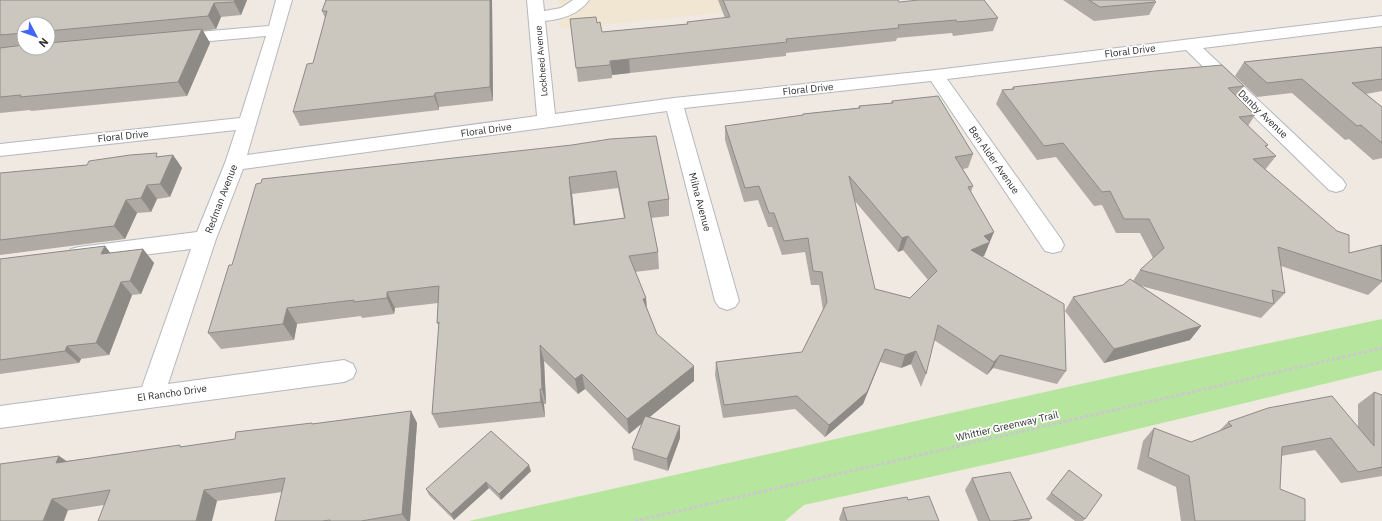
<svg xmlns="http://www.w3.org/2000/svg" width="1382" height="521" font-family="'IBM Plex Sans',sans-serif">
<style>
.education{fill:#f0e6d1}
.green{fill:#b6e59e}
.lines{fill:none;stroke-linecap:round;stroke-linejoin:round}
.minor-casing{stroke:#b4b7c1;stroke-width:2}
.path{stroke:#c9c9c9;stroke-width:3;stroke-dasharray:3.5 2;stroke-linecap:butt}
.minor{fill:#fff;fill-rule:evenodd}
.wall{fill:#afaba4;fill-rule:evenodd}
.shaded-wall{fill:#8e8b86}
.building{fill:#cbc7bf;stroke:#8e8b86;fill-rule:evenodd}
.labels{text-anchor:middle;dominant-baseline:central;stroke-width:3.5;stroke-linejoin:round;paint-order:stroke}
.far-street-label{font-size:9px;fill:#2e2e2e;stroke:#fff}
.street-label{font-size:10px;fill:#2e2e2e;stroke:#fff}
</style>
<rect width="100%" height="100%" fill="#efe9e1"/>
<path class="education" d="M558 0H841L561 29Z"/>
<path class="green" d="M1382 319V370L1038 453 804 505 785 521H469L1130 373Z"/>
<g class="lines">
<g class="minor-casing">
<path id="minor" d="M276 0H292L247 155 537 116 527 0H543L544 11 561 8 573 0H589C578 15 562 19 545 21L555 114 674 98 936 70 1382 16V26L1203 48 1343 180 1346 185 1343 190 1336 192 1329 190 1186 50 947 79 1061 239 1064 245 1061 251 1053 253 1045 251 931 81 684 108 739 301 735 307 727 310 719 307 715 301 667 111 243 169 216 239 168 384 344 360 353 364 356 371 353 378 344 382 0 428V406L142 387 191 249 79 263 71 261 68 255 71 249 79 247 197 232 225 163 236 130 0 156V144L240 118 266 36 176 44 170 42 168 39 170 36 176 34 269 26Z"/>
</g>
<path class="path" d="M635 521 1382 348"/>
<use href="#minor" class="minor"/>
</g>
<path class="wall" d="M0 0H247L241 15 221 17 216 29 203 31 210 43 187 96 31 111 30 110 0 113ZM24 24H48V48H24Z
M326 0H492L493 101 439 107V110L300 126 293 112 313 63 325 18 322 11Z
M718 0H898L899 2 998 18 993 31 953 36 952 33 897 38 896 41 786 53V56L630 73 612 75V78L578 82 570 19 602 32 687 24V22L725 18Z
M1063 0H1154L1156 2 1149 15 1094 21Z
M1382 47V91L1366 94 1382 107V158L1373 160 1349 139 1345 140 1292 93 1257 97 1235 76 1244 62Z
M1244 86 1237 97 1255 115 1248 126 1268 145 1266 147 1276 156 1265 170 1349 253 1382 245V282L1368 295 1281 266 1285 293 1261 318 1141 286 1201 326 1190 340 1104 363 1065 311 1073 297 1123 285 1133 281 1140 270 1153 258 1140 233H1116L1102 205 1094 206 1056 157 1037 160 996 104 1002 90 1012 89 1013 87Z
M892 101 973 154 968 168 963 169 973 186 971 192 988 246 984 256H982L1066 371 1057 384 993 368 987 375 934 340 926 374 921 387 911 364 901 368 880 362 863 404 825 437 795 409 723 418 715 375 716 362 802 352 823 310 819 285H811L805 252 782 255 772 227H768L758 200 744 202 725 140V126L803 115V114L858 108 859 106 891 103ZM854 200 898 252 903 250 928 280 910 298 875 289Z
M572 145 669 199V216L651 218 658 252 659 269 635 272 646 298 647 308 657 334 694 381 649 417 680 426V438L668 471 634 460 632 448 642 423 629 434 585 389 578 394 544 361 546 404H544L545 417 439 428 432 414 439 326 437 323 438 303 395 308 394 314 362 318 361 316 297 324 294 340 221 349 208 333 232 265ZM618 188 624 218 575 224 572 194Z
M173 155 182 168 170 197 157 199 151 212 137 213 125 239 0 255V173L87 165Z
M105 246 110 253 143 249 154 263 141 294 132 295 109 355 81 359 79 363 0 374V259Z
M1374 392 1382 395V476L1341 483 1315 450 1281 456 1280 489 1305 521H1181L1176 487 1137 469 1143 441 1154 428 1191 442 1218 432 1228 422 1358 427V404Z
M411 411 417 423 410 521H275L282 492 217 501 104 505 0 521 59 456 67 461 182 447 235 439 313 424Z
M1069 470 1085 519 1083 521H1075L1046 499Z
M531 471 501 500 489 488 454 520 429 495 426 489Z
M972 478 1032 518 1029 521H978L965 490Z
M908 500 939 521H840L839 519 843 508Z"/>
<path class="shaded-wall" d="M235 0H247L241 15 234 2Z
M490 0H492L493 101 490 87Z
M214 3 221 17 216 29 208 16Z
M202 29 210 43 187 96 178 82Z
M629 59 630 73 612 75 610 61Z
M435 93 439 107V110L434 96Z
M173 155 182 168 170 197 160 184Z
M569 177 572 194 577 241 574 225Z
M147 185 157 199 151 212 141 198Z
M126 200 137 213 125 239 114 226Z
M994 232 984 256 965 263 971 250 984 236Z
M908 236 903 250 898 252 902 238Z
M105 246 116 260 101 254Z
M143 249 154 263 141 294 130 281Z
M121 282 132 295 109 355 96 343Z
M387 292 395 308 394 314 387 298Z
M646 298 647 314 643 299Z
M287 308 297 324 294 340 283 324Z
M1201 326 1190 340 1104 363 1114 349Z
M540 345 544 361 546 404 542 389Z
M67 346 81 359 79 363 65 351Z
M885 349 880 362 863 404 825 437 829 425Z
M916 351 911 364 901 368 905 355Z
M1000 355 993 368 987 375 994 362Z
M694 366V381L629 434 627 419Z
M582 374 585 389 578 394 575 379Z
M540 389 544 404 545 417 541 402Z
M411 411 417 423 410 521H407L402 514Z
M680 426V438L668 471 667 459Z
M59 456 75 468 56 463Z
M529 465 531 471 501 500 499 494Z
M486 482 489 488 454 520 451 514Z
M204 490 217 501 212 521H196Z
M52 499 68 510 64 521H43Z"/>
<path class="building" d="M0 0H235L234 2 214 3 208 16 48 31V24H24V33L0 35Z
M326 0H490V87L435 93 434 96 293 112 307 64 313 63 327 11H322Z
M723 0H898L899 2 919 0H984L998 18 957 22 956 20 898 25 899 28 786 39 787 42 629 59 610 61V65L576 68 570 19 596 17 597 23 600 22 602 32 688 24 687 22 730 17Z
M1089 0H1154L1156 2 1100 7Z
M202 29 178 82 20 97 21 95 0 97V48L24 45V48H48V43Z
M1382 47V79L1352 83 1382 107V143L1361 125 1357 126 1302 79 1267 83 1244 62Z
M1222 65 1244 86 1228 88 1255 115 1239 117 1268 145 1265 146 1276 156 1253 159 1337 231 1349 235V253L1382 245V246H1381L1382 281 1278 247 1285 293 1272 290 1274 304 1140 270 1164 248 1149 219H1124L1110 191 1102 192 1063 143 1044 146 1002 90 1014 89 1013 87 1155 71Z
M938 96 973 154 955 157 973 186 968 187 994 232 984 236 990 242 971 250 1064 304 1066 371 1000 355 994 362 938 325 926 374 916 351 905 355 885 349 867 392 829 425 797 396 724 405 716 362 802 352 827 302 822 272 813 271 808 238 784 241 774 213H769L759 186 745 188 725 126 803 115V114L860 108 859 106 893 103 892 101ZM849 176 902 238 908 236 937 271 910 298 875 289Z
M656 136 669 199 648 202 658 252 629 256 646 298 643 299 657 334 694 366 627 419 582 374 575 379 540 345 542 389H540L541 402 432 414 439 322 437 323 439 286 387 292V298L354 302V300L287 308 283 324 208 333 229 265H232L256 184 261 183 262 179 572 145 610 139ZM616 171 625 218 574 225 569 177Z
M157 153 156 157 173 155 160 184 147 185 141 198 126 200 114 226 0 240V173L87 165 89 161 130 155Z
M105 246 101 254 143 249 130 281 121 282 96 343 67 346 65 351 0 360V259Z
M1130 279 1201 326 1114 349 1073 297 1123 285Z
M1374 392 1382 395V467L1358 472 1331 438 1282 447 1280 489 1305 499V521H1195L1189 476 1148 457 1154 428 1191 442 1232 426 1228 422 1268 408 1332 396 1374 446Z
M411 411 402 514 361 521H330V520L322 521H275L285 478 204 490 196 521H98L110 490 52 499 43 521H0V464L59 456 56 463 180 445V447L235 439 236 432 312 423V424Z
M645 416 680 426 667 459 632 448Z
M491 431 529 465 499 494 486 482 451 514 426 489Z
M1069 470 1102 495 1085 519 1051 493Z
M1010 472 1032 518 1012 521H990L972 478Z
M929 496 939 521H847L843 508 907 497 908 500Z"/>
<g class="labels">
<g class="far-street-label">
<text transform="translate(541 61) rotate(-95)">Lockheed Avenue</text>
</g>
<g class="street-label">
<text transform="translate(1130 51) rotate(-7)">Floral Drive</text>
<text transform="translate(808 89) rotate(-6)">Floral Drive</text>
<text transform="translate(1263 114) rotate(44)">Danby Avenue</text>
<text transform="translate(486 130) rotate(-8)">Floral Drive</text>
<text transform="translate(123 136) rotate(-6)">Floral Drive</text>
<text transform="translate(994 160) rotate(55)">Ben Alder Avenue</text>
<text transform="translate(221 199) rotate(-69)">Redman Avenue</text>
<text transform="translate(700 202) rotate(75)">Milna Avenue</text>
<text transform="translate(172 393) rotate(-8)">El Rancho Drive</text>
<text transform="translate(1007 426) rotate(-13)">Whittier Greenway Trail</text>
</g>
</g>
<g transform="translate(36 36) rotate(131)"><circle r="19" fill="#ffffff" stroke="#ababab"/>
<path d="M0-3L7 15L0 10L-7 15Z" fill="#4264fb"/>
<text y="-6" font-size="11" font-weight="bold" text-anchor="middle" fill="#2e2e2e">N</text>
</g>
</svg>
